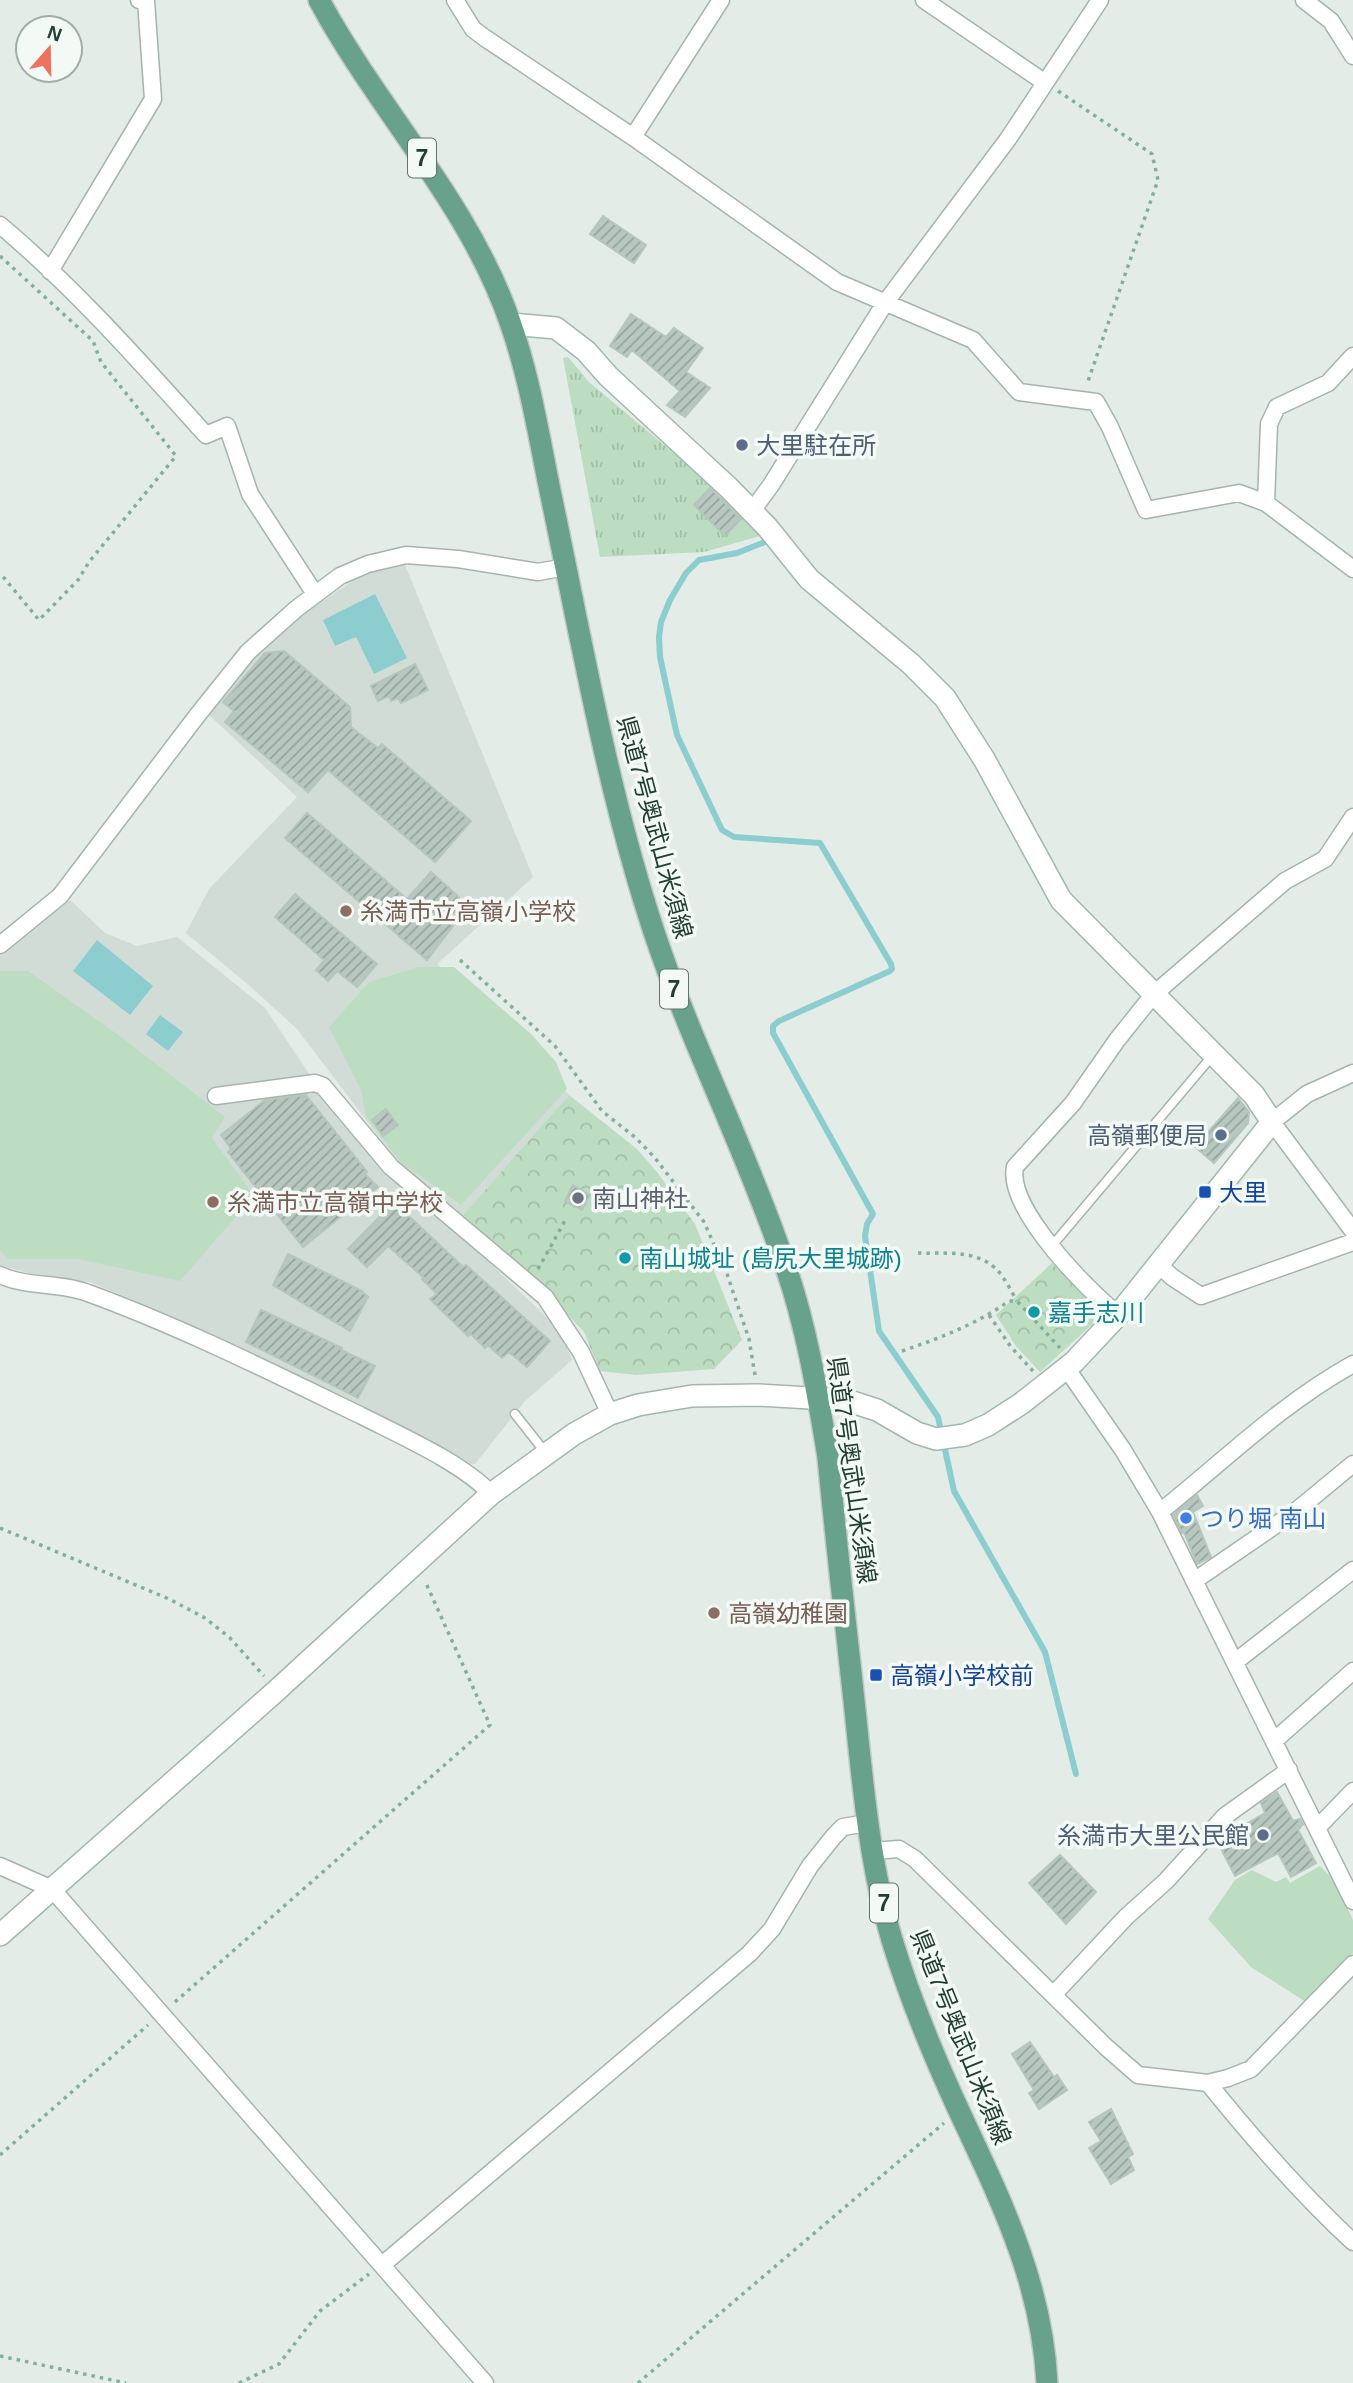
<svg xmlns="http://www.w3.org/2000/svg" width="1353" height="2383" font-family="Helvetica,'Noto Sans JP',sans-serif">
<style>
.built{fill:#d1dcd6}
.grass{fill:url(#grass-tufts)}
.forest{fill:url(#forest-crowns)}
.green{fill:#bcddc1}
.water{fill:#8ccdd0}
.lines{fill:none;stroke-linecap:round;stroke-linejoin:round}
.stream{stroke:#8ccdd0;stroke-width:6}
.building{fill:url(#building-hatch);stroke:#b5c6bd;stroke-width:2}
.lane-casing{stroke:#a6b4ad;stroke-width:11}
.street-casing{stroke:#a6b4ad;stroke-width:19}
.secondary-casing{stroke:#a1b8ae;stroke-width:24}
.primary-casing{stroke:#c1c9c6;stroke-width:24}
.path{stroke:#84af9d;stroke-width:3.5;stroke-dasharray:3.5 5;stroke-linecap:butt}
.lane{stroke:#fff;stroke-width:8}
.street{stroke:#fff;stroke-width:16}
.secondary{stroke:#fff;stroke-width:21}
.primary{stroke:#68a18c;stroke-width:21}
.service-dot{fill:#5c6f8a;stroke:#f3f9f5;stroke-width:2.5}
.education-dot{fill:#8d6e63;stroke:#f3f9f5;stroke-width:2.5}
.transit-dot{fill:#1a4fb4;stroke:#f3f9f5;stroke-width:2.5}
.worship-dot{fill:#6b7280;stroke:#f3f9f5;stroke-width:2.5}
.culture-dot{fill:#0f9aa8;stroke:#f3f9f5;stroke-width:2.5}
.shop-dot{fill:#3f7fe0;stroke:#f3f9f5;stroke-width:2.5}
.labels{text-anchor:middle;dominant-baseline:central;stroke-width:7;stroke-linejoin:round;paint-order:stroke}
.shield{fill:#f3f9f5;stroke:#61756d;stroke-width:2}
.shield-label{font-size:23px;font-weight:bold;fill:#233d33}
.service-label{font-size:24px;fill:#4e5e75;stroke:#f3f9f5;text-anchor:end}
.street-label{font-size:24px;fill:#233d33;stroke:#f3f9f5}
.education-label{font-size:24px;fill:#785e54;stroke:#f3f9f5;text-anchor:start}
.transit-label{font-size:24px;fill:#164399;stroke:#f3f9f5;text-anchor:start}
.worship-label{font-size:24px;fill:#5b616d;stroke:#f3f9f5;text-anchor:start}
.culture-label{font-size:24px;fill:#0d838f;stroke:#f3f9f5;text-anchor:start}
.shop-label{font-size:24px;fill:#366cbe;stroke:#f3f9f5;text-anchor:start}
</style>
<defs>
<pattern id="grass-tufts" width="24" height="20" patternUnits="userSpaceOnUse" patternTransform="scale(1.75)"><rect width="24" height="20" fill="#bcddc1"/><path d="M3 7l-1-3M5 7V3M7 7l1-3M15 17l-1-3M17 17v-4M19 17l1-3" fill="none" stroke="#a1bfa6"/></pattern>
<pattern id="forest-crowns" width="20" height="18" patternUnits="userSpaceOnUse" patternTransform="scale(1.75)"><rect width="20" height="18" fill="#bcddc1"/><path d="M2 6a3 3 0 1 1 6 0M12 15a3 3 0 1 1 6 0" fill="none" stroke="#a1bfa6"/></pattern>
<pattern id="building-hatch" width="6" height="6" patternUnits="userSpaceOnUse" patternTransform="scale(1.75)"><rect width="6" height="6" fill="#b8c7c0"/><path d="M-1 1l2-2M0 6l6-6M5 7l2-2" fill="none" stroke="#95a39d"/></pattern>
</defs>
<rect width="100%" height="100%" fill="#e3ece7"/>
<path class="built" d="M405 565 533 877 437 964 504 1027 569 1095 463 1215 398 1162 297 1029 251 987 186 933 209 889 297 797 208 714 242 669 299 617 363 574Z
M70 900 105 933 137 946 177 937 265 1008 320 1090 466 1235 472 1246 560 1330 572 1360 525 1401 475 1464H468L365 1407 167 1314 90 1282 32 1274 0 1265V955Z"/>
<path class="grass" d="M568 357 589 382 688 465 760 536 704 552 600 557 563 358Z"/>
<path class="forest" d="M569 1095 637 1149 657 1172 695 1224 742 1340 714 1369 636 1375 600 1371 584 1332 529 1274 463 1215Z
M1052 1263 1100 1313 1099 1318 1040 1372 1016 1346 996 1315Z"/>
<path class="green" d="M419 967H454L531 1034 556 1062 567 1089 461 1205 400 1161 366 1116 361 1090 329 1027 369 982Z
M0 971H28L117 1034 225 1117 212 1138 254 1196 180 1281 78 1259H9L0 1250Z
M1320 1866 1334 1880 1353 1920V1953L1306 2002 1251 1967 1208 1919 1235 1880 1252 1870 1276 1882 1286 1877 1290 1883Z"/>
<path class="water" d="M375 594 407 658 374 674 356 637 335 646 323 620Z
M97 940 153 986 130 1015 73 971Z
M160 1015 183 1032 168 1051 146 1034Z"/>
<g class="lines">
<path class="stream" d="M765 542 737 553 699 560 686 573 670 600 661 622 659 637 660 657 677 735 722 830 734 837 820 843 891 964 892 969 890 971 779 1021 773 1026V1033L873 1214 867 1224 865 1236 879 1331 938 1417 954 1491 1045 1652 1076 1774"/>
</g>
<path class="building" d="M603 216 646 245 634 263 590 234Z
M631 314 666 337 674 328 703 348 686 372 710 388 685 417 667 405 680 391 632 350 627 357 610 346Z
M710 488 741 519 725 536 694 505Z
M284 651 350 707 351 727 378 748 382 744 471 821 435 862 328 770 308 792 225 722 234 711 223 702 265 653Z
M415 664 428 690 401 703 398 698 391 701 389 696 378 701 371 686Z
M307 813 407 899 431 872 459 897 453 904 460 911 450 923 453 926 427 960 285 838Z
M295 894 377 964 357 987 337 971 328 981 316 970 324 960 275 917Z
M306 1095 367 1172 365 1174 378 1187 303 1247 228 1152 231 1149 221 1135 265 1100Z
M1238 1098 1249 1112 1248 1123 1214 1163 1195 1147Z
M386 1109 398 1125 383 1136 372 1120Z
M573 1185 590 1195 582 1210 565 1201Z
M394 1202 463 1267 466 1265 550 1341 527 1367 509 1352 502 1358 488 1345 485 1348 471 1334 468 1336 430 1299 437 1294 422 1279 424 1278 388 1246 367 1267 348 1249Z
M288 1254 362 1291 368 1297 350 1331 273 1285Z
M261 1310 342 1348 341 1350 375 1366 358 1398 246 1342Z
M1197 1495 1203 1506 1193 1512 1211 1557 1197 1564 1184 1532 1182 1533 1173 1515Z
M1277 1792 1293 1821 1300 1819 1303 1824 1298 1830 1316 1863 1291 1877 1278 1853 1235 1876 1217 1841 1265 1813 1261 1803Z
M1060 1855 1096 1892 1066 1924 1029 1883Z
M1030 2042 1054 2077 1057 2075 1067 2090 1039 2109 1029 2093 1034 2090 1012 2054Z
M1111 2109 1133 2154 1128 2157 1134 2170 1111 2184 1089 2148 1101 2141 1089 2122Z"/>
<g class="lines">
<g class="lane-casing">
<path id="lane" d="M1051 1247 1213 1055
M515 1414 545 1452"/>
</g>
<g class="street-casing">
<path id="street" d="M455 0 473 29 485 38 633 137 837 282 973 340 1019 392 1096 402 1110 427 1146 510 1239 493 1266 503
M924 0 1044 82
M1304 0 1331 21 1353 56
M633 137 721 0
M0 225C75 288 141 363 206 435L227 426 250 494 315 594
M50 271 153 99 146 1 139 0
M1353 356 1328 383 1277 407 1269 424 1266 503 1353 569
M752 511 771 485 885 303 1008 139 1100 0
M0 945 60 896 196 717 248 652 296 609 340 576 368 564 406 555 458 559 538 572 566 567
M1353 1073 1307 1094 1272 1122 1353 1231
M216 1096 315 1083 323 1086 391 1167 545 1297 581 1352 610 1414
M1159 1265 1172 1277 1201 1296 1353 1242
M0 1275C28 1288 60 1282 88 1293 181 1327 271 1372 360 1415 399 1435 463 1463 491 1494
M1118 1315C1088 1290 1006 1209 1015 1167L1073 1103 1117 1040 1153 995 1285 881 1325 859 1353 817
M1067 1369 1123 1450 1160 1512 1353 1901
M1160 1512C1224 1461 1281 1404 1353 1364
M1194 1581 1296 1511 1353 1464
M1235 1662 1353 1570
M1274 1741 1353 1671
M1317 1828 1353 1791
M872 1851 899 1849 915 1859 1106 2047 1138 2075 1208 2083 1228 2078 1251 2069 1353 1964
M0 1866 52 1889 485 2383
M1054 1994 1126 1917 1166 1881 1225 1816 1289 1770
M1208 2083C1254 2140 1300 2193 1353 2242
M382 2265 749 1954 772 1929 810 1866 834 1836 843 1827 867 1823"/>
</g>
<g class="secondary-casing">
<path id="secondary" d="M0 1935 276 1691 491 1494 574 1434 610 1414 638 1405 692 1396 758 1395 846 1400 877 1410 917 1433 936 1439 965 1435 988 1425 1022 1403 1074 1362 1118 1315 1272 1122 1254 1095 1061 900 984 759 945 698 911 664 809 579 768 528 729 488 608 376 586 351 556 328 511 324"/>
</g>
<g class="primary-casing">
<path id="primary" d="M319 0C378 110 469 203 510 322 531 381 540 444 553 505 583 648 608 793 654 932 691 1043 745 1148 783 1259 806 1323 817 1390 828 1457 836 1542 846 1626 855 1710 863 1787 870 1866 892 1940 910 1999 934 2057 960 2113 1001 2201 1042 2283 1047 2383"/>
</g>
<path class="path" d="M1058 91 1152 154 1158 180 1087 384
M0 256 93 341 101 362 176 456 89 562 78 580 39 620 0 573
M460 960 555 1046 602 1111 636 1138 655 1158 704 1222 727 1274 749 1339 755 1375
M918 1253C944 1254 974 1249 995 1268 1004 1276 1011 1291 1017 1301
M538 1269 566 1219
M989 1315 1011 1347 1033 1371
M902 1351C940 1338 977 1324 1009 1301H1017L1060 1348
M0 1528 169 1599 205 1618 230 1638 264 1676
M175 2002 490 1725 425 1581
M0 2155 148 2025
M0 2356 126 2383
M239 2383 279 2364 320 2311 369 2274
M638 2383 944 2123"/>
<use href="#lane" class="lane"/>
<use href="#street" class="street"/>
<use href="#secondary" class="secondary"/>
<use href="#primary" class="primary"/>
</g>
<g class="service-dot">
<circle cx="742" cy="445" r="7"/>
<circle cx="1221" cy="1135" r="7"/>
<circle cx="1263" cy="1835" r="7"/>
</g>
<g class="education-dot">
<circle cx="346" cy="911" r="7"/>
<circle cx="213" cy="1202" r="7"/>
<circle cx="714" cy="1613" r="7"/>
</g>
<g class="transit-dot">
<rect x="1198" y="1185" width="14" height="14" rx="3.5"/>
<rect x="869" y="1668" width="14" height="14" rx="3.5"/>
</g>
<circle class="worship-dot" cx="578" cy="1198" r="7"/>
<g class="culture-dot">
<circle cx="625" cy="1258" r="7"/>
<circle cx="1034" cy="1312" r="7"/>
</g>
<circle class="shop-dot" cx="1186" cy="1518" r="7"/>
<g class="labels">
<g class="shield">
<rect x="408" y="138.5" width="28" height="39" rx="5"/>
<rect x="660" y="969.5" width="28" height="39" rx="5"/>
<rect x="870" y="1883.5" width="28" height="39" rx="5"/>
</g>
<g class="shield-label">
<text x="422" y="158">7</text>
<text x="674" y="989">7</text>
<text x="884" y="1903">7</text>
</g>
<g class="service-label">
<text x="756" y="445" text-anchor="start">大里駐在所</text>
<text x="1207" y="1135">高嶺郵便局</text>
<text x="1249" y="1835">糸満市大里公民館</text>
</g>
<g class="street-label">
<text transform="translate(655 827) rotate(75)">県道7号奥武山米須線</text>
<text transform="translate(852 1470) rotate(82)">県道7号奥武山米須線</text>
<text transform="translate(961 2037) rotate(68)">県道7号奥武山米須線</text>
</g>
<g class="education-label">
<text x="360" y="911">糸満市立高嶺小学校</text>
<text x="227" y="1202">糸満市立高嶺中学校</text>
<text x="728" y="1613">高嶺幼稚園</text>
</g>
<g class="transit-label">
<text x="1219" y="1192">大里</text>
<text x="890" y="1675">高嶺小学校前</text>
</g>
<g class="worship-label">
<text x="592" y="1198">南山神社</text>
</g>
<g class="culture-label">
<text x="639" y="1258">南山城址 (島尻大里城跡)</text>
<text x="1048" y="1312">嘉手志川</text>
</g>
<g class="shop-label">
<text x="1200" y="1518">つり堀 南山</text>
</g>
</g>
<g transform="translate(49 49) rotate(20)"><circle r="33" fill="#f3f9f5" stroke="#a0aea7" stroke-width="2"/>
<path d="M0-5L12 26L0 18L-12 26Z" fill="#ee725f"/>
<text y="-10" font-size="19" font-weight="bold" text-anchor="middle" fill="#233d33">N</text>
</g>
</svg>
